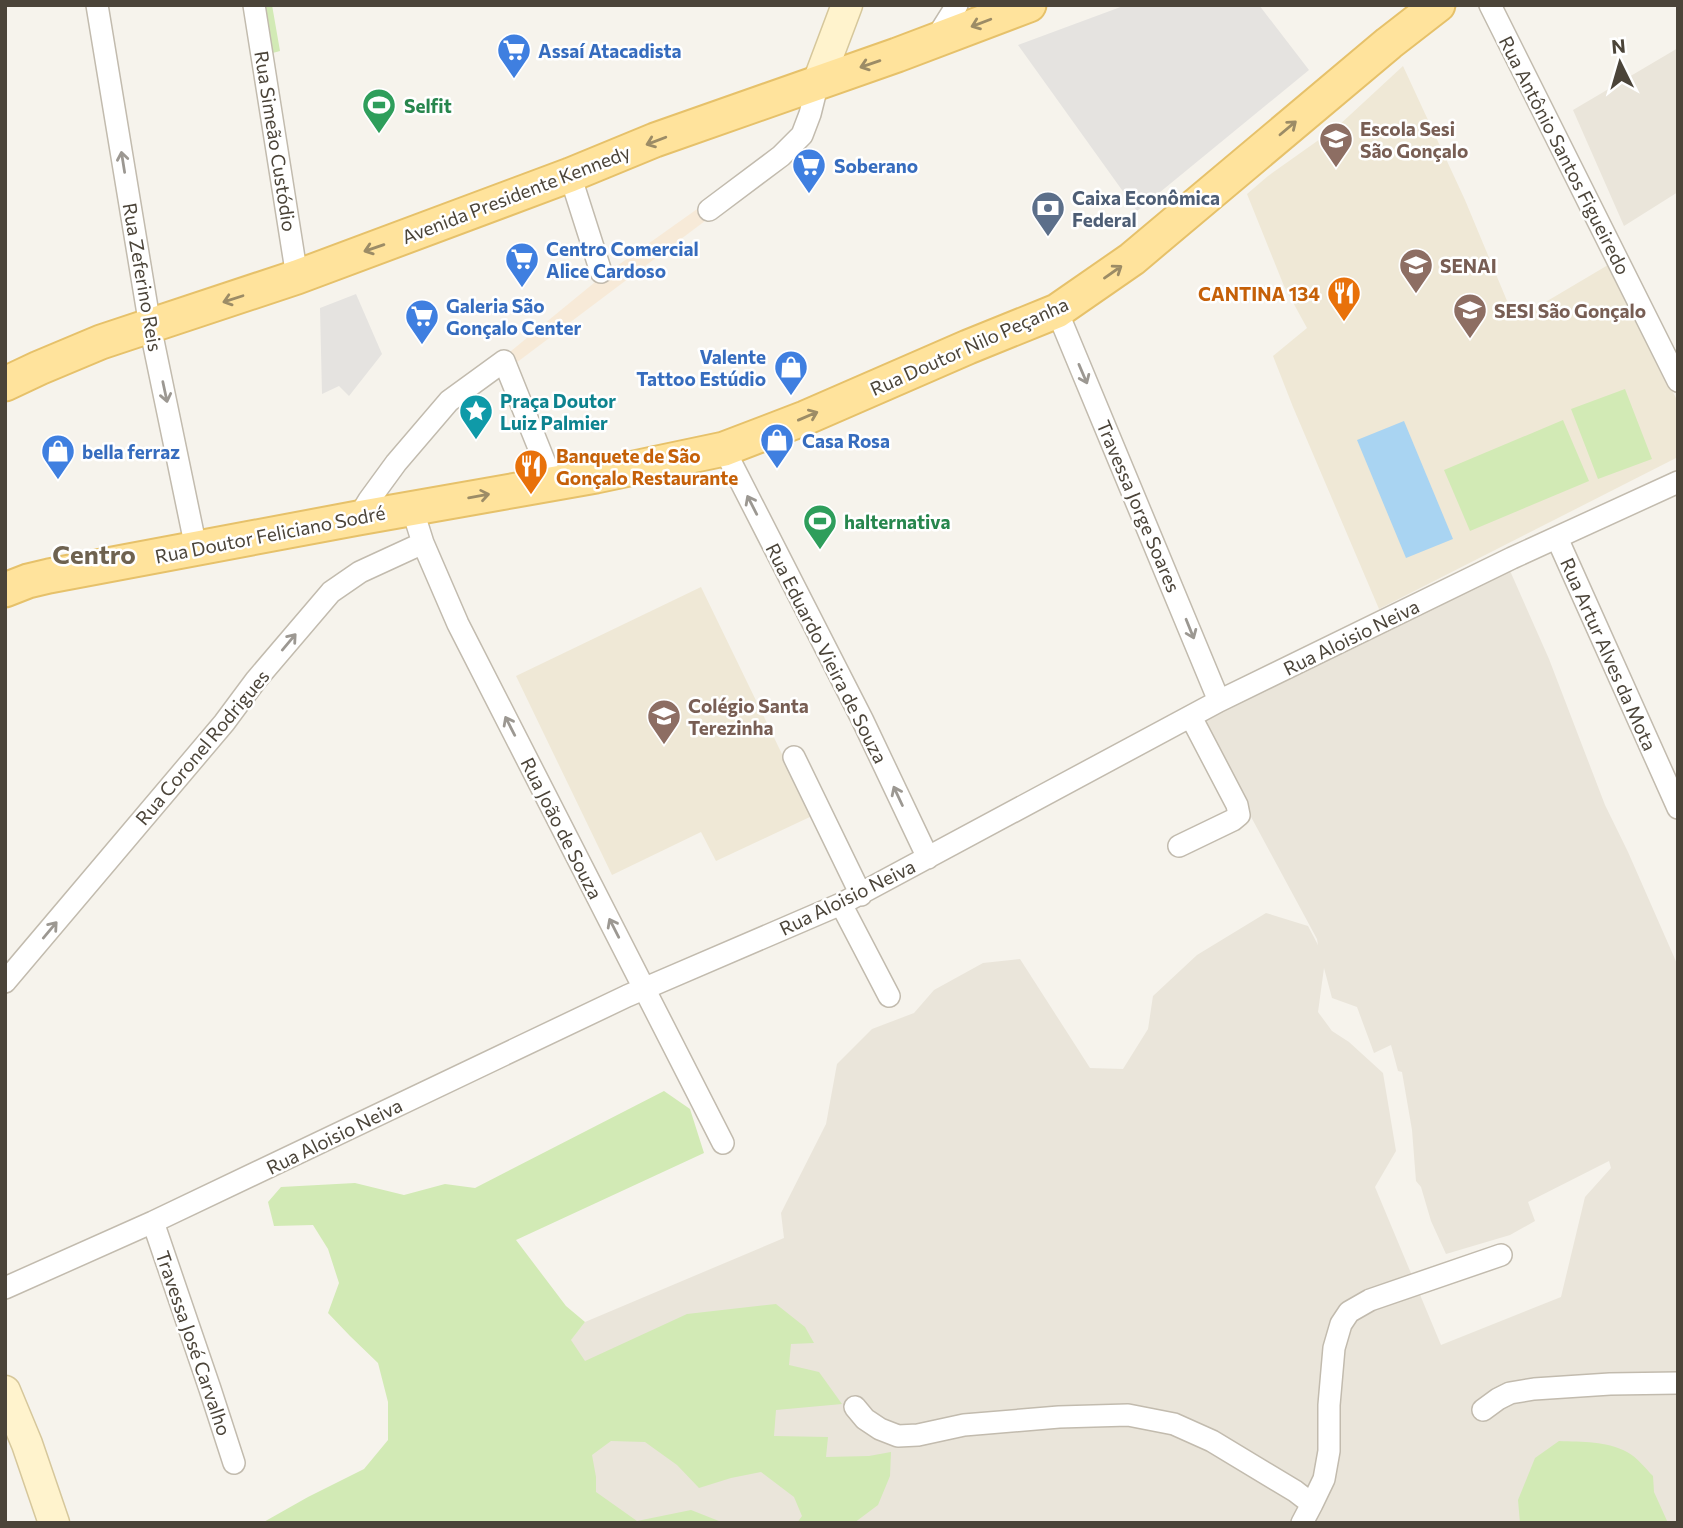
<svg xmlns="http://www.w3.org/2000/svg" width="1683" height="1528" font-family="Commissioner,sans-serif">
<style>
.residential{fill:#eae5da;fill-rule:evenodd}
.commercial{fill:#f7ead8}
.education{fill:#efe8d6}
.green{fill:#d2eab5}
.parking{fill:#e5e3e0}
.water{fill:#a9d4f2}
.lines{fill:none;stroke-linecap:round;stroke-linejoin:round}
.street-casing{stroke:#c2bbae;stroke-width:24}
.secondary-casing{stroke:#d6c79b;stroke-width:33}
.primary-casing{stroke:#e6c16a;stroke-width:37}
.street{stroke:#fff;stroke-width:21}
.secondary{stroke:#fff3cd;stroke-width:30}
.primary{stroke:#ffe39c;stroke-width:33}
.oneway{stroke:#9c8c66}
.oneway2{stroke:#9c9892}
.labels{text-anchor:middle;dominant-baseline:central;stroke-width:5;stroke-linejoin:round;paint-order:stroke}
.shop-label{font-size:19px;font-weight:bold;fill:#366cbe;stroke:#fff;text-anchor:start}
.leisure-label{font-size:19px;font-weight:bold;fill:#27864d;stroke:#fff;text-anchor:start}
.education-label{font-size:19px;font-weight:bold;fill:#785e54;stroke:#fff;text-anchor:start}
.street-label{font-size:19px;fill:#4b4439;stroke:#fff}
.service-label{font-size:19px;font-weight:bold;fill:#4e5e75;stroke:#fff;text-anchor:start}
.food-label{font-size:19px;font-weight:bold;fill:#c56008;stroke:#fff;text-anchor:end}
.culture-label{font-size:19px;font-weight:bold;fill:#0d838f;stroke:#fff;text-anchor:start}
.district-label{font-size:26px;font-weight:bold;fill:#6e6250;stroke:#fff}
</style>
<rect width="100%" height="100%" fill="#f6f3ec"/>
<path class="residential" d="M1678 48V192L1624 226 1573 110Z
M1507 564 1549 659 1605 805 1628 852 1678 966V1523H424L585 1322 784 1238 781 1213 826 1124 837 1064 872 1029 914 1013 934 990 983 963 1020 959 1090 1068 1123 1069 1148 1029 1153 996 1197 955 1266 913 1308 926 1318 945 1317 939 1243 802 1202 717ZM1324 968 1332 998 1357 1007 1374 1053 1391 1045 1398 1071 1402 1072 1412 1130 1416 1181 1421 1187 1431 1221 1446 1254 1510 1235 1535 1221 1528 1202 1609 1161 1611 1168 1585 1197 1561 1297 1441 1345 1375 1187 1396 1151 1383 1073 1349 1042 1332 1031 1318 1012Z"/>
<path class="commercial" d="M700 207 709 218 512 366 505 356 600 278Z"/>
<path class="education" d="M1403 66 1465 200 1515 320 1608 265 1678 402V457L1379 609 1293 407 1273 356 1307 328 1284 286 1247 194 1268 176 1337 127Z
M701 587 812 816 716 861 701 832 612 875 516 676Z"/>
<path class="green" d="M260 5H272L280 51 269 54Z
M1625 389 1652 459 1598 479 1571 409Z
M1563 420 1589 481 1470 531 1444 470Z
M664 1091 690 1109 704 1153 516 1240 566 1306 585 1322 571 1340 585 1361 687 1314 776 1304 805 1327 814 1343 791 1344 789 1365 819 1372 842 1404 776 1410 774 1436 828 1437 826 1457 869 1456 891 1452 890 1476 878 1505 854 1523H797L802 1516 794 1497 761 1472 731 1478 699 1488 677 1465 645 1442 611 1441 592 1455 596 1477V1492L637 1521 691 1510 724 1523H262L308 1497 364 1469 388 1440V1402L378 1363 350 1336 328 1313 339 1283 328 1249 313 1225 274 1226 268 1202 281 1187 355 1183 404 1195 445 1184 475 1188Z
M1559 1441C1582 1442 1607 1441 1627 1452 1637 1457 1645 1468 1653 1476L1654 1492 1668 1523H1520L1518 1500 1535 1458Z"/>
<path class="parking" d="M1126 5H1259L1309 70 1137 211 1018 45Z
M356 294 382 354 349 396 339 386 322 394 320 308Z"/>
<path class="water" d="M1404 421 1453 539 1406 558 1357 440Z"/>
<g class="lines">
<g class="street-casing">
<path id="street" d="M97 5 150 326 196 548
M254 5 297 277
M1490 5 1678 381
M935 40 957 5
M570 175 601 272
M709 210 781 156 802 135 810 114 818 82
M1057 311 1219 701
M724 449 862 719 928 858
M412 508 423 543 458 624 723 1143
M358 518 369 500 396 463 449 401 504 361 553 483
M1557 538 1678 808
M794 757 861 895
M1179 846 1233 820 1239 815 1237 805 1191 717
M841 904 889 996
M5 982 224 723 256 680 331 592 360 572 423 543
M153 1222 210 1389 234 1463
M5 1288 153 1222 627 996 841 904 1219 701 1512 558 1678 482
M855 1407 865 1419 880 1429 898 1436 918 1435 964 1425 1059 1417 1128 1415 1174 1424 1212 1441 1295 1491 1312 1504 1302 1523
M1483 1410 1498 1399 1510 1393 1534 1389 1610 1384 1678 1383
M1312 1504 1324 1479 1329 1451V1405L1334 1348 1341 1324 1349 1312 1370 1300 1501 1255"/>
</g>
<g class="secondary-casing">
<path id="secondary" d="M818 82 847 5
M5 1391 27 1444 54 1523"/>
</g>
<g class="primary-casing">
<path id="primary" d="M5 384 39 368 101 342 297 277 570 175 655 140 897 55 1029 5
M5 590 28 581 49 576 358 518 596 476 724 449 805 418 968 347 1057 311 1132 259 1389 43 1438 5"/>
</g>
<use href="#street" class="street"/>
<use href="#secondary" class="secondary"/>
<use href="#primary" class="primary"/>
</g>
<defs><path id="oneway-shaft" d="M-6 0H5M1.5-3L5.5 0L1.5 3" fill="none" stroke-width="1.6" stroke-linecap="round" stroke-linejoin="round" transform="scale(1.75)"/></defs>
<g class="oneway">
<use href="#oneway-shaft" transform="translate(981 23) rotate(159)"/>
<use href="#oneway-shaft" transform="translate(870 64) rotate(161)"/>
<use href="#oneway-shaft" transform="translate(1288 128) rotate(-40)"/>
<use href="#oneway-shaft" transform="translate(656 141) rotate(159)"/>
<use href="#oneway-shaft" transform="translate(374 248) rotate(161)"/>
<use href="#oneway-shaft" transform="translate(1113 272) rotate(-35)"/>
<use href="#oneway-shaft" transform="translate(233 299) rotate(162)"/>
<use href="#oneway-shaft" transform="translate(808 416) rotate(-23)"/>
<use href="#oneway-shaft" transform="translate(479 496) rotate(-10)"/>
</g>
<g class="oneway2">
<use href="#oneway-shaft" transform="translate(123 162) rotate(-99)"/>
<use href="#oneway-shaft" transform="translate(1083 374) rotate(67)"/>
<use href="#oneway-shaft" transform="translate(165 392) rotate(78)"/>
<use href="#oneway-shaft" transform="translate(752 505) rotate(-117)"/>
<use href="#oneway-shaft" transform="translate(1190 629) rotate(68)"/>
<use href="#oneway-shaft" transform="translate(289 642) rotate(-50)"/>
<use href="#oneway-shaft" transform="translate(510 726) rotate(-117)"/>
<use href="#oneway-shaft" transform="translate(898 796) rotate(-115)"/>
<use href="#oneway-shaft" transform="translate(614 928) rotate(-117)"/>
<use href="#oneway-shaft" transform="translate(50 930) rotate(-50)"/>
</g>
<defs>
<g id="supermarket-pin" transform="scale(1.75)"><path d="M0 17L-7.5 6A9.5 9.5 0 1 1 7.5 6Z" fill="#3f7fe0" stroke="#fff"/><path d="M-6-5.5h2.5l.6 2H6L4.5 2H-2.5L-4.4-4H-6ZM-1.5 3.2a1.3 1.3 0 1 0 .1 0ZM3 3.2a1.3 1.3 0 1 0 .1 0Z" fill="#fff"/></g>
<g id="stadium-pin" transform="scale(1.75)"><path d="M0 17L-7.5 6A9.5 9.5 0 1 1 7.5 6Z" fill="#2e9e5b" stroke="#fff"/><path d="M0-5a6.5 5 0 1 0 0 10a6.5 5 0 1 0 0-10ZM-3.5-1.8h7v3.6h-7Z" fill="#fff"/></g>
<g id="school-pin" transform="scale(1.75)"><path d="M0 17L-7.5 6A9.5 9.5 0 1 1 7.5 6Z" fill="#8d6e63" stroke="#fff"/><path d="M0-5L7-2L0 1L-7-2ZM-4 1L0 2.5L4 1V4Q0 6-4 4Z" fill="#fff"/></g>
<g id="bank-pin" transform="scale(1.75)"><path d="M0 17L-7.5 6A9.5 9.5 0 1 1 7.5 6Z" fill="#5c6f8a" stroke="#fff"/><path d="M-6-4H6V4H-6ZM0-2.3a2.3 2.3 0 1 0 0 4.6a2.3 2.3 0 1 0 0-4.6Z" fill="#fff"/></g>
<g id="university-pin" transform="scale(1.75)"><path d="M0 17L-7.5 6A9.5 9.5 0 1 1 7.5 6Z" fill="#8d6e63" stroke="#fff"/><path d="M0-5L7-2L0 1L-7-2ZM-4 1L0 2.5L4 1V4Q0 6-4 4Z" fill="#fff"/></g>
<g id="restaurant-pin" transform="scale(1.75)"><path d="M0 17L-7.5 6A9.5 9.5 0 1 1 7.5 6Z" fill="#e8710a" stroke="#fff"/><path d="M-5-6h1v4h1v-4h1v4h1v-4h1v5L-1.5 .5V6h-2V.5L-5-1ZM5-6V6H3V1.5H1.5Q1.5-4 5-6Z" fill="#fff"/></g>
<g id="shop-pin" transform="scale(1.75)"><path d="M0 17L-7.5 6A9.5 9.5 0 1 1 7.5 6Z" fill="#3f7fe0" stroke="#fff"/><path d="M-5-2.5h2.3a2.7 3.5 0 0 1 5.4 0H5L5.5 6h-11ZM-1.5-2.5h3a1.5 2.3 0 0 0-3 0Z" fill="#fff"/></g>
<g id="sight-pin" transform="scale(1.75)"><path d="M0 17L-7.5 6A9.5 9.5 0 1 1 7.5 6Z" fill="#0f9aa8" stroke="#fff"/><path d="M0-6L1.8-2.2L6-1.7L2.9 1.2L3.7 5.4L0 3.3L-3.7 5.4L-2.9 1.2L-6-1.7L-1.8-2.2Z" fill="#fff"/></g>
</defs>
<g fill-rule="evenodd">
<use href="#supermarket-pin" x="514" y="50"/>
<use href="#stadium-pin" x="379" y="105"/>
<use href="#school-pin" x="1336" y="139"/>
<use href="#supermarket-pin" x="809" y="165"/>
<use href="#bank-pin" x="1048" y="208"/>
<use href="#supermarket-pin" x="522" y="259"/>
<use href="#university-pin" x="1416" y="265"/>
<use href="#restaurant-pin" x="1344" y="293"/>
<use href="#school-pin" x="1470" y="310"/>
<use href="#supermarket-pin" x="422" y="316"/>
<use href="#shop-pin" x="791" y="367"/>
<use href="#sight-pin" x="476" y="411"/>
<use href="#shop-pin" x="777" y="440"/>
<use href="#shop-pin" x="58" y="451"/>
<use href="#restaurant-pin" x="531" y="466"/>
<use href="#stadium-pin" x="820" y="521"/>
<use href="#school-pin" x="664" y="716"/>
</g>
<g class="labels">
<g class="shop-label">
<text x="538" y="50">Assaí Atacadista</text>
<text x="834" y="165">Soberano</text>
<text x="546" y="248">Centro Comercial<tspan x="546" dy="22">Alice Cardoso</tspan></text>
<text x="446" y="305">Galeria São<tspan x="446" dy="22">Gonçalo Center</tspan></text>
<text x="766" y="356" text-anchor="end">Valente<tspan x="766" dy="22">Tattoo Estúdio</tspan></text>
<text x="802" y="440">Casa Rosa</text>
<text x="82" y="451">bella ferraz</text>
</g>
<g class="leisure-label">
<text x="404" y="105">Selfit</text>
<text x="844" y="521">halternativa</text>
</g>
<g class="education-label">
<text x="1360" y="128">Escola Sesi<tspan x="1360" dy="22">São Gonçalo</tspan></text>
<text x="1440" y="265">SENAI</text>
<text x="1494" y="310">SESI São Gonçalo</text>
<text x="688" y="705">Colégio Santa<tspan x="688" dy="22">Terezinha</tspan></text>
</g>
<g class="street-label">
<text transform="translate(276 141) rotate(81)">Rua Simeão Custódio</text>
<text transform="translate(1565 155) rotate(63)">Rua Antônio Santos Figueiredo</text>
<text transform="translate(516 194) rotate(-21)">Avenida Presidente Kennedy</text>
<text transform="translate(143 277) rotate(80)">Rua Zeferino Reis</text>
<text transform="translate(969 346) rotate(-24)">Rua Doutor Nilo Peçanha</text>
<text transform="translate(1139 506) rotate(67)">Travessa Jorge Soares</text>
<text transform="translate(270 534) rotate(-11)">Rua Doutor Feliciano Sodré</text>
<text transform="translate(1351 637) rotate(-26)">Rua Aloisio Neiva</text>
<text transform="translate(827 653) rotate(63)">Rua Eduardo Vieira de Souza</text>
<text transform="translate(1609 654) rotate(66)">Rua Artur Alves da Mota</text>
<text transform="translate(202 747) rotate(-50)">Rua Coronel Rodrigues</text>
<text transform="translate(562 828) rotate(63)">Rua João de Souza</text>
<text transform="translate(847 897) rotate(-26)">Rua Aloisio Neiva</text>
<text transform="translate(334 1136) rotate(-26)">Rua Aloisio Neiva</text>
<text transform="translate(194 1343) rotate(71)">Travessa José Carvalho</text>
</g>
<g class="service-label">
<text x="1072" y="197">Caixa Econômica<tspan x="1072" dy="22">Federal</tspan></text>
</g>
<g class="food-label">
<text x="1320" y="293">CANTINA 134</text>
<text x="556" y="455" text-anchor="start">Banquete de São<tspan x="556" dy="22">Gonçalo Restaurante</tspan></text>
</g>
<g class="culture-label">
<text x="500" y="400">Praça Doutor<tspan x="500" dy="22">Luiz Palmier</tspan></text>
</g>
<g class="district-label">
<text x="94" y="553">Centro</text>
</g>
</g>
<rect width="1683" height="1528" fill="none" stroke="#4b4439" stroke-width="14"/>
<g transform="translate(1620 63) rotate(355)" stroke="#ffffff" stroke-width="5" paint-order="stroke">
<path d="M0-5L12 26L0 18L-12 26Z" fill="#4b4439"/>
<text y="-10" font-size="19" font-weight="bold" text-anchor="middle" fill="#4b4439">N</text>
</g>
</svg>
